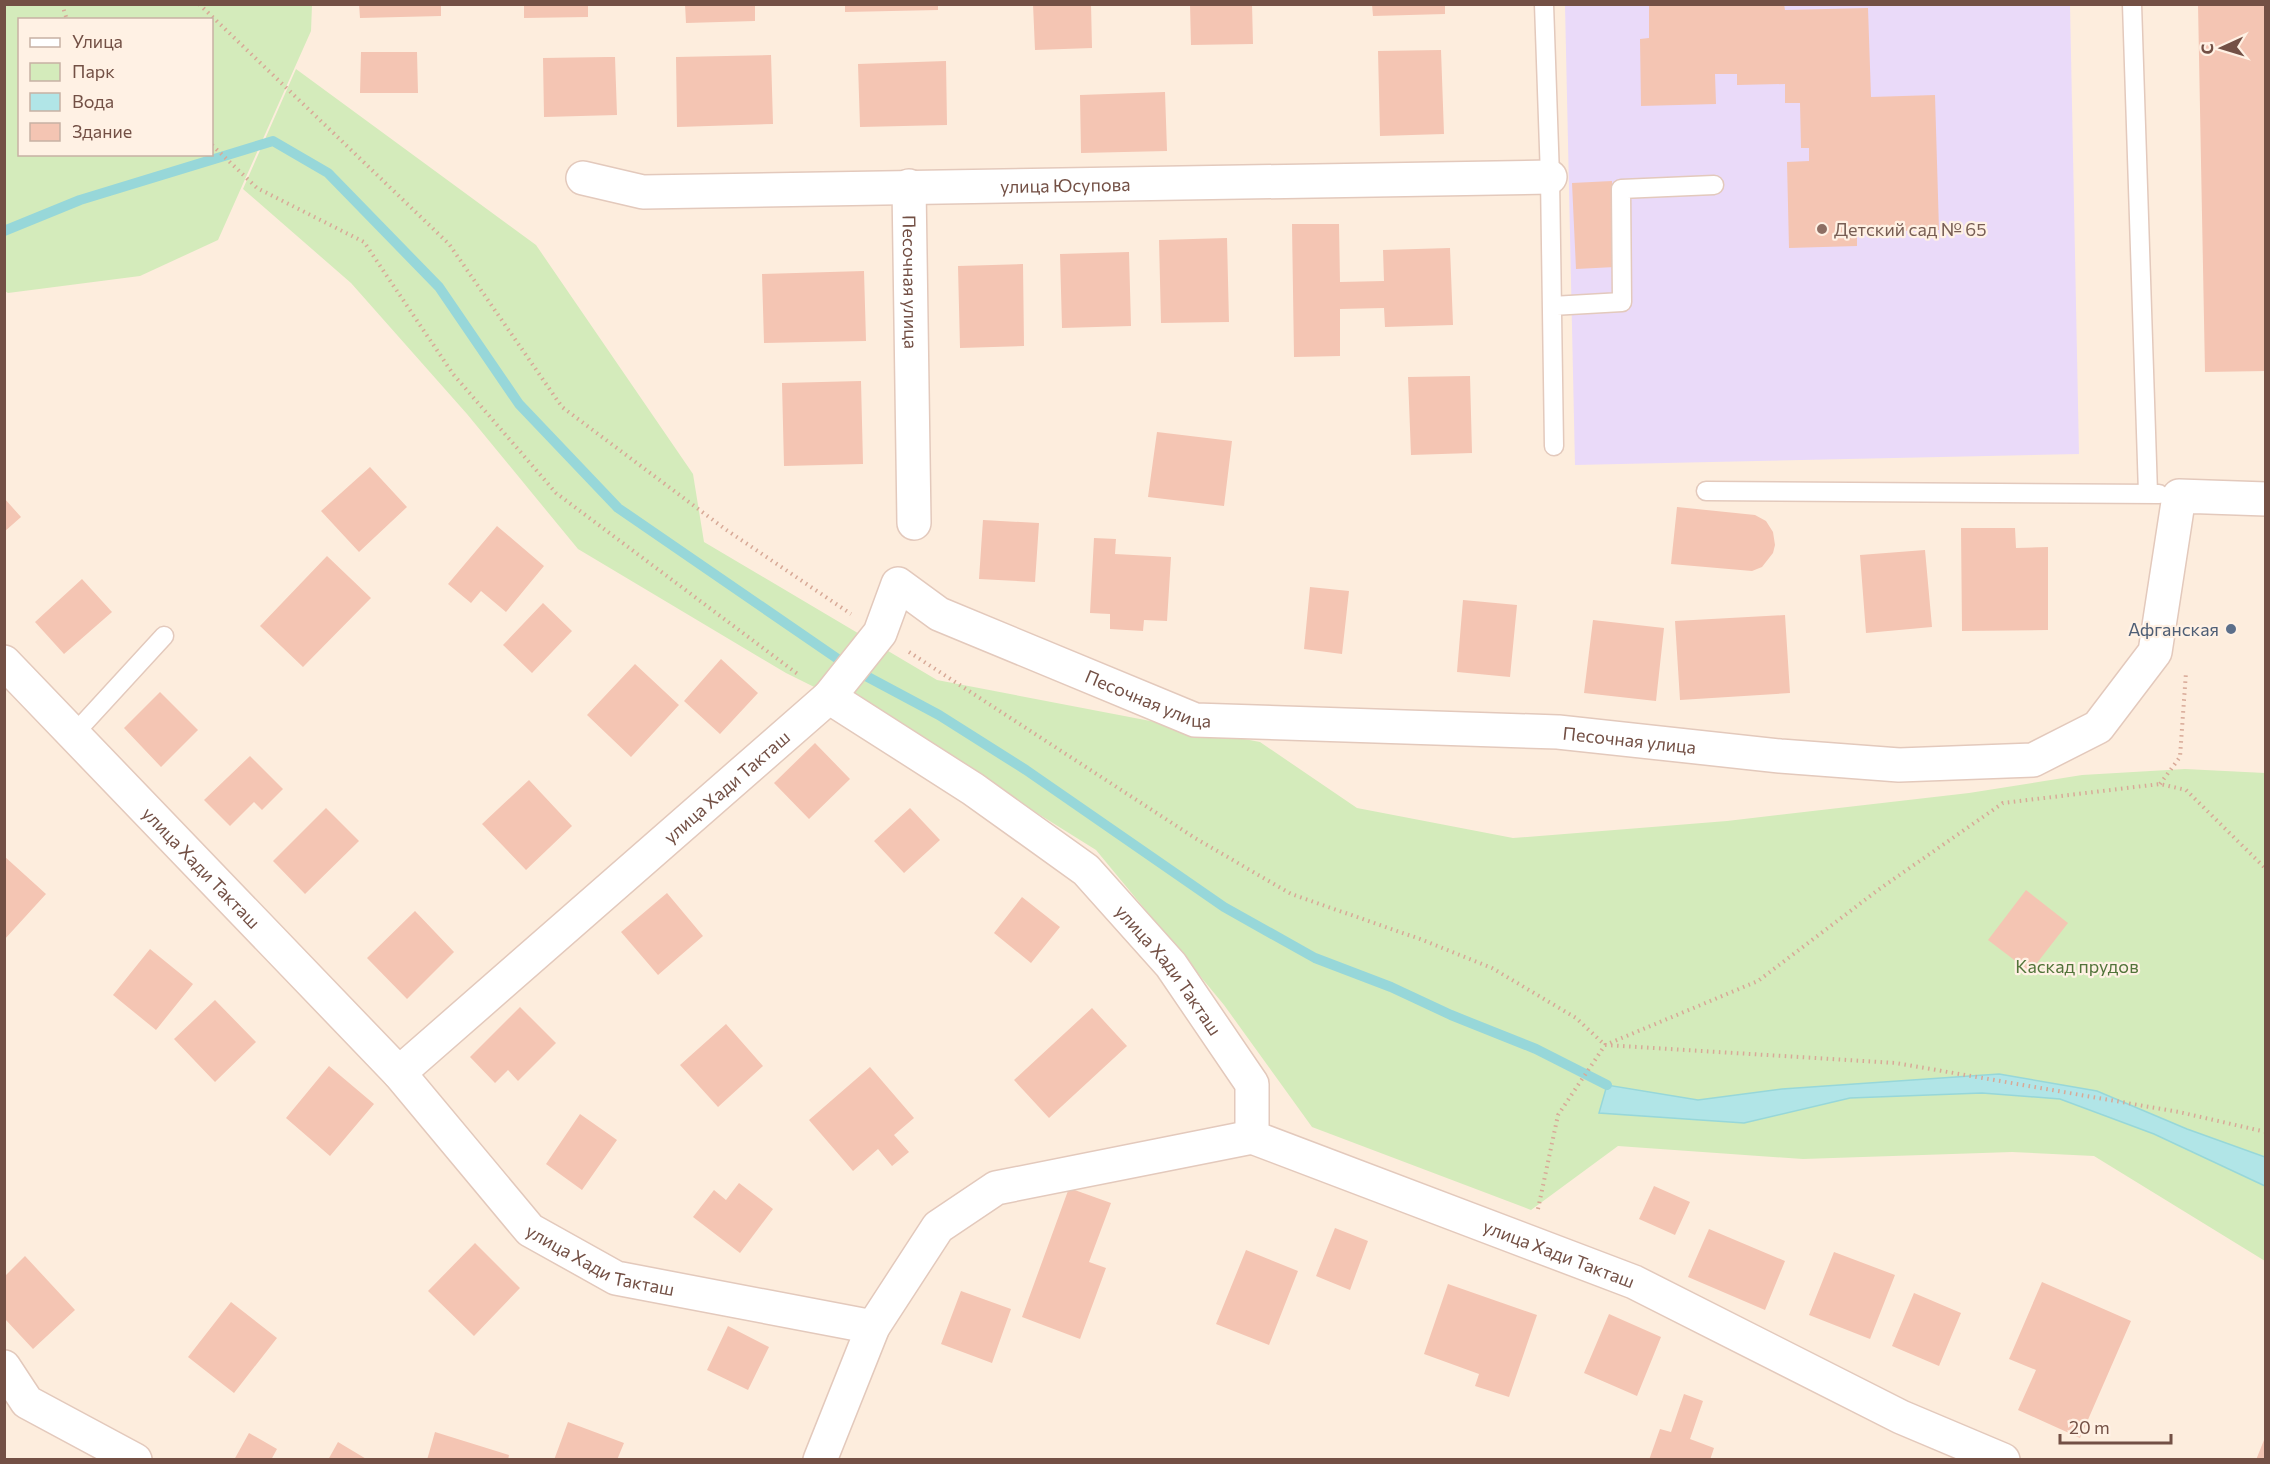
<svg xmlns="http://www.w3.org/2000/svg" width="2270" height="1464" font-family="Commissioner,sans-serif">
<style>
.education{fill:#eadaf9}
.green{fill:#d4ebbb;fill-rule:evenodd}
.water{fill:#b1e5e7;stroke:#97d7d9;stroke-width:1.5}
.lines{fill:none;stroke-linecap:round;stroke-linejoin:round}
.stream{stroke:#97d7d9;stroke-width:10}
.building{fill:#f4c5b3}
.lane-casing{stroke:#e3c9bc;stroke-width:21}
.street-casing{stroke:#e3c9bc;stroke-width:36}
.path{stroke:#d8a997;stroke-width:4;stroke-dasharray:1.5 4.5;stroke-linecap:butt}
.lane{stroke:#fff;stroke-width:18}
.street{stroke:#fff;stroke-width:33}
.education-dot{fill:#8d6e63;stroke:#fff1e4;stroke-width:2}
.service-dot{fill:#5c6f8a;stroke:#fff1e4;stroke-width:2}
.labels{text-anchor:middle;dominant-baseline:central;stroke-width:4.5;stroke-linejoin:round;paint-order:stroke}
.street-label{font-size:18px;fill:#735045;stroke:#fff1e4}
.education-label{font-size:18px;fill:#785e54;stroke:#fff1e4;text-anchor:start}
.service-label{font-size:18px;fill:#4e5e75;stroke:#fff1e4;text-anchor:end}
.park-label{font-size:18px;fill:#52743a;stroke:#fff1e4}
</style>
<rect width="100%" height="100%" fill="#fdeddd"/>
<path class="education" d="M1565 5H2070L2079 454 1575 465Z"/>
<path class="green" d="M5 4 312 5 311 31 218 240 140 276 8 293 5 291ZM20 20H212V154H20Z
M296 69 536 245 693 474 704 542 937 680 1260 742 1357 808 1513 838 1727 821 1969 793 2082 775 2185 769 2265 773V1261L2094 1156 2012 1152 1803 1159 1618 1146 1531 1210 1312 1127 1224 1005 1096 850 915 737 786 673 578 549 467 414 351 283 243 189Z"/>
<path class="water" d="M1999 1074 2097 1091 2187 1129 2265 1157V1186L2154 1134 2060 1099 1982 1093 1850 1098 1744 1123 1599 1113 1607 1085 1698 1100 1782 1089Z"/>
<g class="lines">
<path class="stream" d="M4 231 80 200 273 141 328 173 439 287 519 404 618 508 851 668 939 715 1026 770 1224 907 1315 958 1391 987 1451 1015 1536 1049 1607 1085"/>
</g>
<path class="building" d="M359 4H441V16L360 18Z
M524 4H588V17L524 18Z
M685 4H755V21L686 23Z
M845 4H938V10L845 12Z
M1033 4H1091L1092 48 1035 50Z
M1190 4H1252L1253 44 1191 45Z
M1372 4H1445V14L1373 16Z
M1649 4H1784L1785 10 1868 8 1871 97 1935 95 1939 230 1857 232V246L1789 248 1787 162 1809 161V148H1801L1800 103H1785V84L1737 85V74H1715L1716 104 1641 106 1640 39 1649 38Z
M2198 4H2264L2266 371 2205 372Z
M1441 50 1444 134 1380 136 1378 51Z
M361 52H417L418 93H360Z
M771 55 773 124 677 127 676 57Z
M608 57H615L617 115 544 117 543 58Z
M946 61 947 125 860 127 858 64Z
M1165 92 1167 151 1081 153 1080 95Z
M1612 181 1615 267 1576 269 1572 183Z
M1292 224H1339L1340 282 1384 281 1383 250 1450 248 1453 325 1385 327 1384 308 1340 309V356L1294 357Z
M1227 238 1229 322 1161 323 1159 240Z
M1129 252 1131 326 1062 328 1060 254Z
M1023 264 1024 346 960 348 958 266Z
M864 271 866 341 764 343 762 274Z
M1470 376 1472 453 1411 455 1408 377Z
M861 381 863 464 784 466 782 383Z
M1157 432 1232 441 1224 506 1148 497Z
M370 467 407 507 359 552 321 511Z
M4 498 21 517 4 532Z
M1677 507 1755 515 1766 521 1773 532 1775 545 1773 553 1762 567 1752 571 1671 564Z
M983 520 1039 523 1035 582 979 579Z
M497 526 544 566 506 612 481 591 471 603 448 584Z
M1961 528H2015L2016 548 2048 547V630L1962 631Z
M1094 538 1116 539 1115 554 1171 557 1167 621 1144 620 1143 631 1110 629V614L1090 613Z
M1925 550 1932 627 1866 633 1860 555Z
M327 556 371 598 303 667 260 626Z
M82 579 112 612 64 654 35 622Z
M1310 587 1349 591 1342 654 1304 649Z
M1463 600 1517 605 1510 677 1457 672Z
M543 603 572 631 532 673 503 645Z
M1785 615 1790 693 1680 700 1675 621Z
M1593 620 1664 628 1656 701 1584 693Z
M721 659 758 693 720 734 684 701Z
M635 664 679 705 631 757 587 715Z
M160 692 198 730 161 767 124 728Z
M815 743 850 779 809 819 774 783Z
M250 756 283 789 262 810 254 802 230 826 204 800Z
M529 780 572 826 526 870 482 824Z
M326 808 359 841 305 894 273 861Z
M910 808 940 840 904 873 874 841Z
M4 856 46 894 4 940Z
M2026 890 2068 923 2030 972 1988 940Z
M667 893 703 936 658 975 621 932Z
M1022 897 1060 927 1031 963 994 933Z
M415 911 454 952 407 999 367 958Z
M150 949 193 984 156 1030 113 995Z
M215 1000 256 1042 215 1082 174 1039Z
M520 1007 556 1043 518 1081 508 1070 495 1083 470 1057Z
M1092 1008 1127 1046 1049 1118 1014 1080Z
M726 1024 763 1066 718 1107 680 1065Z
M329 1066 374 1104 330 1156 286 1118Z
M870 1067 914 1118 894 1135 909 1152 892 1166 878 1149 853 1171 809 1120Z
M580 1114 617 1140 582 1190 546 1164Z
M739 1183 773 1209 740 1253 693 1217 714 1190 726 1200Z
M1654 1186 1690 1202 1675 1235 1639 1219Z
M1069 1188 1111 1203 1089 1262 1106 1268 1080 1339 1022 1317Z
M1335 1228 1368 1241 1350 1290 1316 1276Z
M1709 1229 1785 1261 1765 1310 1688 1277Z
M475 1243 520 1288 474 1336 428 1291Z
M1246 1250 1298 1271 1269 1345 1216 1324Z
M1834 1252 1895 1275 1870 1339 1809 1315Z
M25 1256 75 1310 33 1349 5 1319V1276Z
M2042 1282 2131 1321 2080 1438 2018 1410 2036 1370 2009 1359Z
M1448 1284 1537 1315 1509 1397 1475 1386 1479 1374 1424 1354Z
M961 1291 1011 1309 992 1363 941 1344Z
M1914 1293 1961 1313 1939 1366 1892 1346Z
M231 1302 277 1338 234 1393 188 1357Z
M1609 1314 1661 1337 1637 1396 1584 1373Z
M728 1326 769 1347 748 1390 707 1370Z
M1684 1394 1703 1401 1690 1439 1714 1448 1710 1460H1649L1660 1429 1671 1432Z
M568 1422 624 1443 617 1460H554Z
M435 1432 509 1455 508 1460H427Z
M249 1433 277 1449 271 1460H234Z
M2264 1440 2266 1460H2256Z
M338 1442 368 1460H328Z"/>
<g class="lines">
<g class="lane-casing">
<path id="lane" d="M1544 4 1550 177 1554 446
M2132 4 2148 493
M1552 306 1622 302 1621 189 1714 185
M1706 491 2159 494
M74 734 164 636"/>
</g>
<g class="street-casing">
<g id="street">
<path id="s1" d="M583 178 643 192 1550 177"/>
<path id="s2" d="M909 186 914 523"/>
<path id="s3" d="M4 662 399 1073 829 697 973 789 1086 870 1171 965 1252 1084V1137L1634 1282 1901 1417 2003 1460"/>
<path id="s4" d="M829 697 880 633 898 584 939 614 1195 720 1558 732 1780 756 1899 765 2033 760 2098 727 2155 652 2179 496 2266 499"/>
<path id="s5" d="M399 1073 530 1230 616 1278 873 1327"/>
<path d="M4 1367 27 1402 135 1460"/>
<path d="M820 1460 873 1327 938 1227 996 1188 1252 1137"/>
</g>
</g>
<path class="path" d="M62 4 67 20
M199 4 449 244 562 407 725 529 851 614
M212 145 257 188 364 242 453 374 556 493 799 675
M909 652 1195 838 1291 894 1420 939 1492 968 1576 1018 1605 1045 1896 1063 2179 1112 2266 1132
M2160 784 2180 757 2186 672
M1538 1209 1558 1115 1605 1045 1758 981 1878 890 2003 803 2160 784 2186 790 2266 869"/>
<use href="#lane" class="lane"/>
<use href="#street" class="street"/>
</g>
<circle class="education-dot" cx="1822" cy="229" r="6"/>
<circle class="service-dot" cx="2231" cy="629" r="6"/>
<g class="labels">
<g class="street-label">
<text stroke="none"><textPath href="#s1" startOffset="484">улица Юсупова</textPath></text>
<text stroke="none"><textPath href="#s2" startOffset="96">Песочная улица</textPath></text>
<text stroke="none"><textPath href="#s4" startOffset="411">Песочная улица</textPath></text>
<text stroke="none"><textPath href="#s4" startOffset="897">Песочная улица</textPath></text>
<text stroke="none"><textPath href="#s3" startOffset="1005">улица Хади Такташ</textPath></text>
<text stroke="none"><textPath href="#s3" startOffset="285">улица Хади Такташ</textPath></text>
<text stroke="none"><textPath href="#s3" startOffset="1581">улица Хади Такташ</textPath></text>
<text stroke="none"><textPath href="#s3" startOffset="2104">улица Хади Такташ</textPath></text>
<text stroke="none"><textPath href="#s5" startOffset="282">улица Хади Такташ</textPath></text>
</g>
<g class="education-label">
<text x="1834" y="229">Детский сад № 65</text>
</g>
<g class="service-label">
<text x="2219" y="629">Афганская</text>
</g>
<g class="park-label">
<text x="2077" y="966">Каскад прудов</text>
</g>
</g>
<rect width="2270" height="1464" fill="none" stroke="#735045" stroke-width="12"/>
<rect x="18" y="18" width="195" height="138" fill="#fff1e4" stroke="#c7b1a4" stroke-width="1.5"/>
<rect x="30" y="38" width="30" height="9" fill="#ffffff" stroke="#c7b1a4" stroke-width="1.5"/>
<text x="72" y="48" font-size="18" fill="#735045">Улица</text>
<rect x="30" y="63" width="30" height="18" fill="#d4ebbb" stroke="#c7b1a4" stroke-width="1.5"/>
<text x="72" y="78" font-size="18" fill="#735045">Парк</text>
<rect x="30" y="93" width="30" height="18" fill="#b1e5e7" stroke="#c7b1a4" stroke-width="1.5"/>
<text x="72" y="108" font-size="18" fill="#735045">Вода</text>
<rect x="30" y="123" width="30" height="18" fill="#f4c5b3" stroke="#c7b1a4" stroke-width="1.5"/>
<text x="72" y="138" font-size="18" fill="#735045">Здание</text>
<g transform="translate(2222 48) rotate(266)" stroke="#fff1e4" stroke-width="4.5" paint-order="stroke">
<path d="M0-4.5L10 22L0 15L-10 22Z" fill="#735045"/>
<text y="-9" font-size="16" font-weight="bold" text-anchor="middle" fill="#735045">С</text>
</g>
<path d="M2060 1434v9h111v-9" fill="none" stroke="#735045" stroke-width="3"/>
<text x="2069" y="1434" font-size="18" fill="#735045" stroke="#fff1e4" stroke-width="4.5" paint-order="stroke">20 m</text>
</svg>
